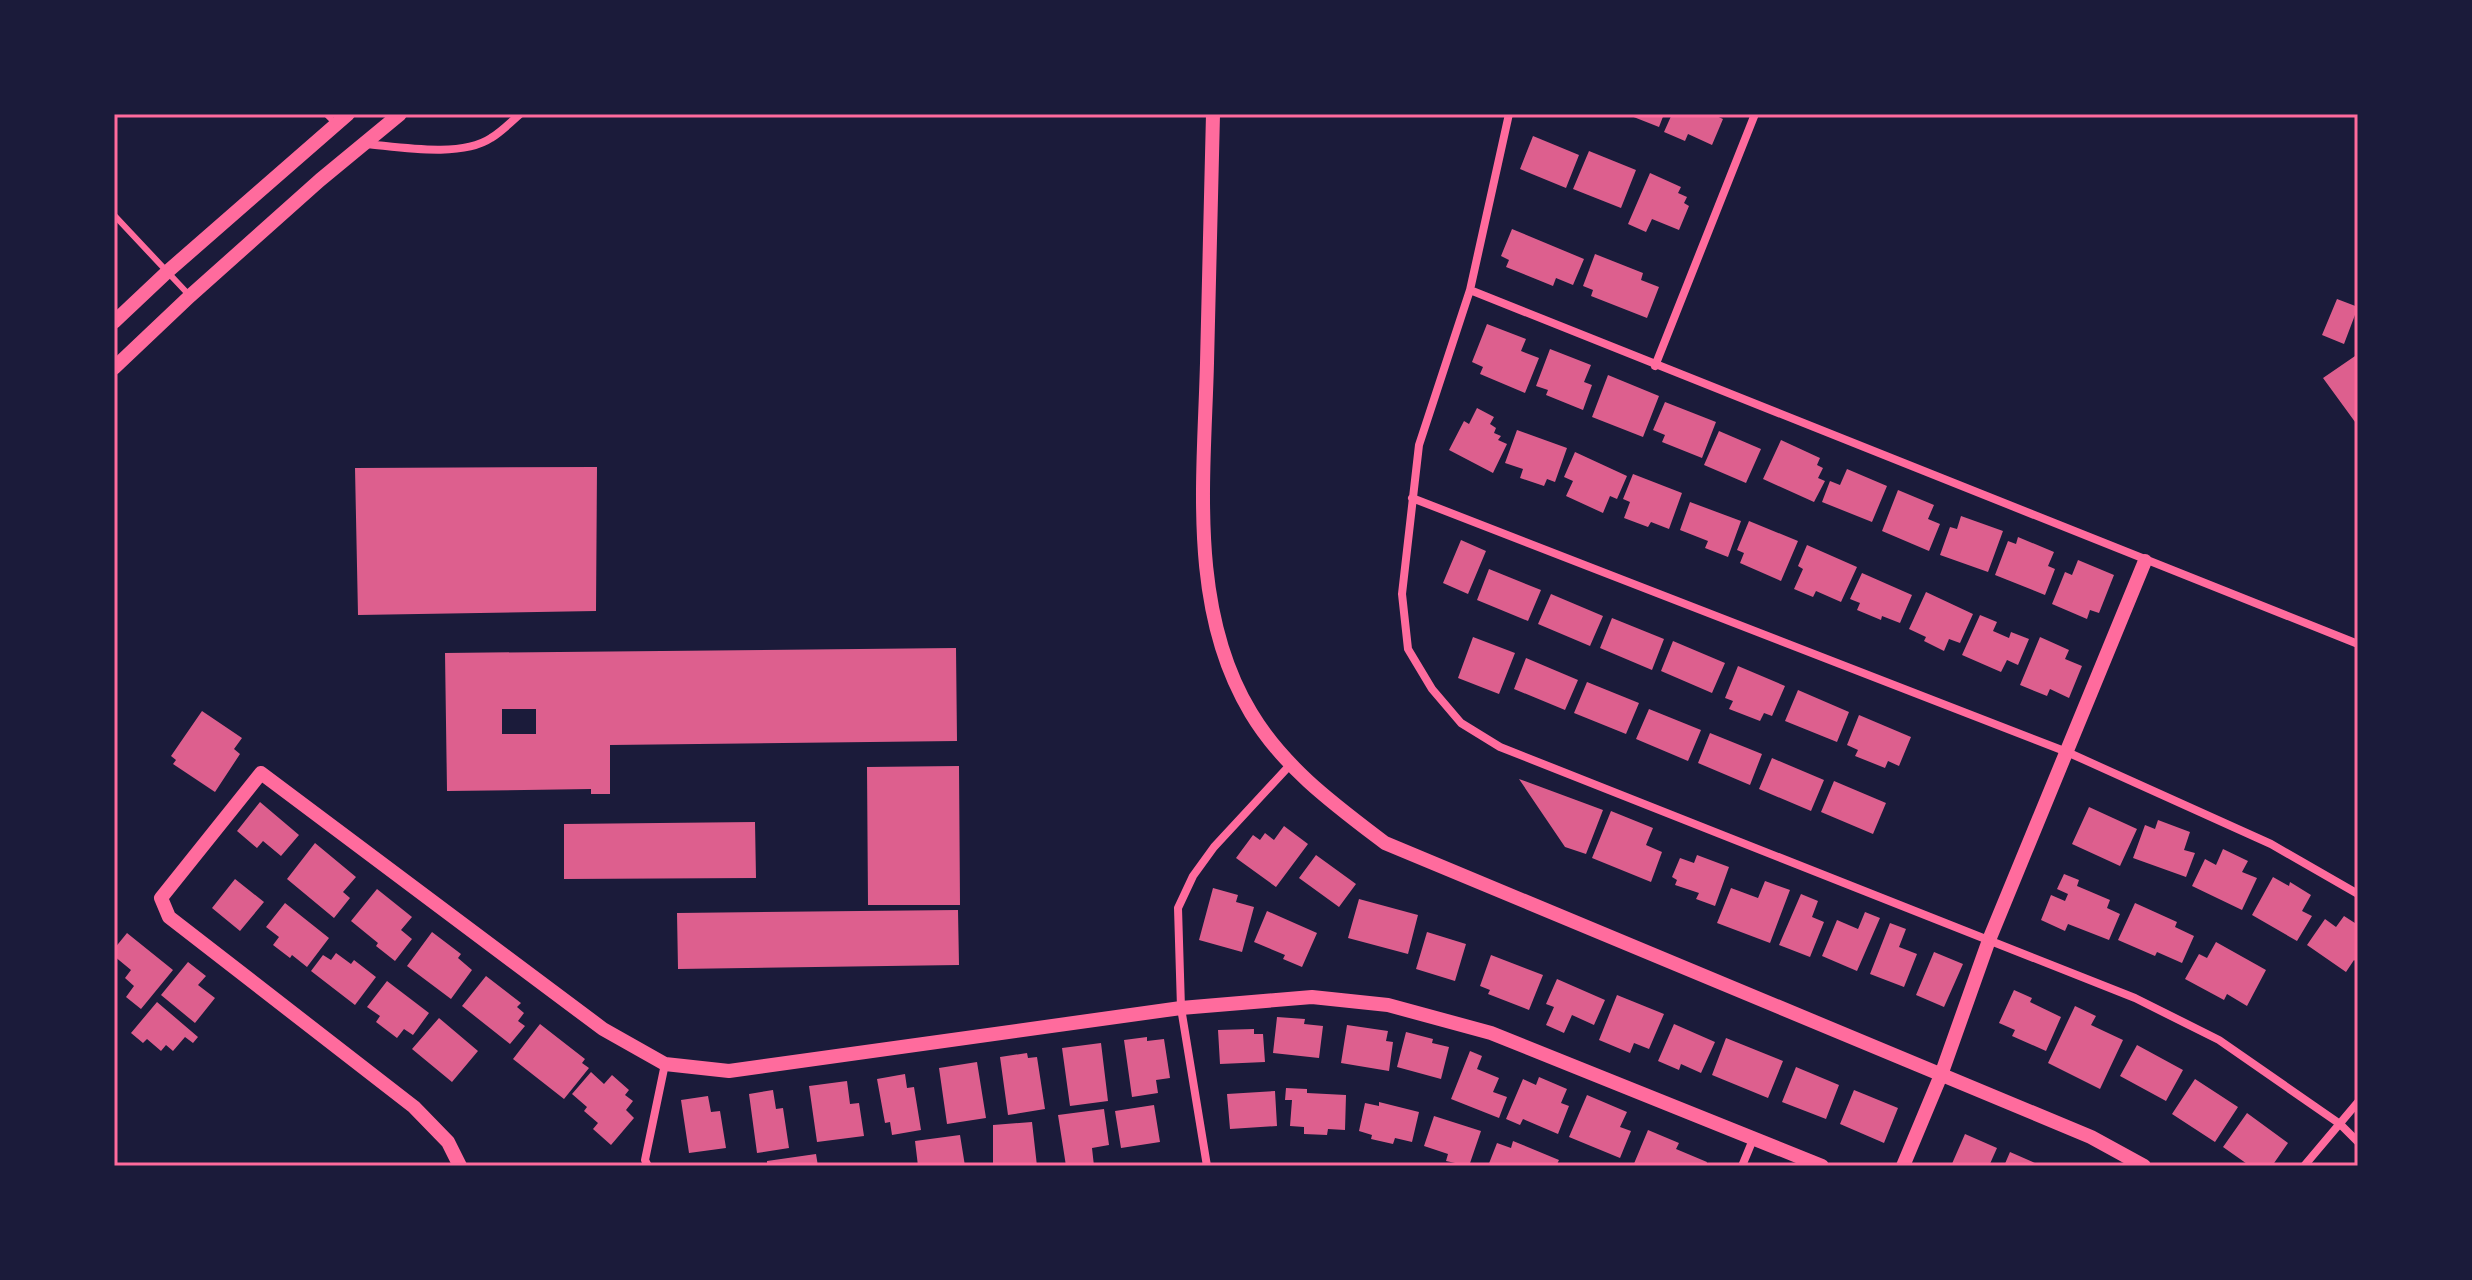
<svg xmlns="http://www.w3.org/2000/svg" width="2472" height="1280" font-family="'Exo 2',sans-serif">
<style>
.building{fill:#dd5f8e;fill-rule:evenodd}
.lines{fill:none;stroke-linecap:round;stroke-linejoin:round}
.service{stroke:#ff6b9d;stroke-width:6}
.minor{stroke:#ff6b9d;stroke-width:8}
.tertiary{stroke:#ff6b9d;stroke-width:14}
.neatline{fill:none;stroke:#ff6b9d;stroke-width:3}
</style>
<rect width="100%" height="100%" fill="#1b1b3a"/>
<path class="building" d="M1626 114H1664L1659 127Z
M1672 114H1712L1723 119 1712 145 1688 134 1685 141 1664 132Z
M1533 136 1579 155 1566 188 1520 169Z
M1589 151 1636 170 1621 208 1573 189Z
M1650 173 1681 187 1678 193 1687 197 1684 203 1689 206 1679 230 1652 219 1646 232 1628 224Z
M1512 229 1584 259 1573 285 1556 278 1553 286 1506 267 1509 260 1501 256Z
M1595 254 1643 273 1641 280 1659 287 1647 318 1591 296 1593 290 1583 286Z
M2337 299 2358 307 2344 344 2322 335Z
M1487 324 1526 339 1521 351 1539 358 1525 393 1480 374 1483 367 1472 362Z
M1550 349 1591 365 1584 382 1592 385 1583 410 1546 395 1548 390 1536 386Z
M2358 354V426L2323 378Z
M1608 375 1659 396 1643 437 1592 417Z
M1665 402 1716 422 1702 458 1662 442 1665 435 1653 430Z
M1477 408 1494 417 1490 424 1496 428 1494 433 1501 436 1498 440 1507 444 1493 473 1449 450 1464 421 1469 424Z
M1517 430 1567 448 1555 482 1547 479 1544 486 1520 478 1523 469 1505 463Z
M1719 431 1761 449 1746 483 1704 465Z
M1781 440 1820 458 1817 465 1823 468 1818 478 1825 481 1814 502 1763 479Z
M1575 452 1627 476 1617 499 1610 496 1603 513 1566 496 1573 481 1564 477Z
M597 467 596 611 358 615 355 468Z
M1847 469 1887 486 1872 522 1822 502 1830 481 1840 485Z
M1633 474 1682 493 1669 529 1651 522 1648 527 1624 518 1630 502 1623 499Z
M1898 490 1934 505 1928 519 1940 524 1929 551 1882 531Z
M1690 502 1741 521 1728 557 1705 548 1708 541 1680 530Z
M1961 516 2003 531 1988 572 1940 555 1950 527 1957 529Z
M1749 521 1798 541 1781 581 1740 563 1744 553 1737 550Z
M2018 537 2054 552 2048 566 2055 569 2045 595 1995 575 2008 541 2016 544Z
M1461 540 1486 551 1468 594 1443 583Z
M1807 545 1857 567 1841 602 1816 591 1813 597 1794 589 1803 569 1798 566Z
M2078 560 2114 575 2099 613 2090 610 2087 619 2052 604 2065 572 2072 575Z
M1489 569 1541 590 1528 621 1477 600Z
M1862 573 1912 595 1900 623 1882 616 1881 620 1857 610 1860 603 1850 599Z
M1926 592 1973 614 1960 643 1949 639 1944 651 1924 641 1926 637 1909 629Z
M1551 594 1603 616 1590 646 1538 624Z
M1980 615 1997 622 1993 631 2009 638 2011 632 2029 639 2018 665 2007 660 2001 672 1962 655Z
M1612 618 1664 639 1652 670 1600 648Z
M1473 637 1515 653 1499 694 1458 678Z
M2040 637 2069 650 2065 659 2082 666 2069 698 2050 689 2047 696 2020 685Z
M1673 641 1725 663 1712 693 1661 671Z
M956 648 957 741 610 745V794H591V789L447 791 445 653ZM502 709H536V734H502Z
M1526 658 1578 680 1565 710 1514 689Z
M1738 666 1785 686 1772 716 1764 713 1760 721 1729 709 1733 701 1725 698Z
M1587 682 1639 703 1626 734 1574 713Z
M1798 690 1849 712 1837 742 1785 721Z
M1649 709 1701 730 1688 761 1636 739Z
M202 711 242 738 234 749 240 754 215 792 173 764 176 760 171 756Z
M1859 715 1911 737 1899 766 1888 761 1885 768 1855 756 1858 750 1847 745Z
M1710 733 1762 754 1750 785 1698 763Z
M1772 758 1824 780 1811 811 1759 789Z
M959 766 960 905H868L867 767Z
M1519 779 1603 810 1586 854 1565 847Z
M1834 781 1886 803 1873 834 1821 812Z
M260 802 299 835 281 856 263 841 257 848 237 831Z
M2089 807 2137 829 2120 866 2072 844Z
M1611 811 1653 828 1646 845 1662 852 1651 882 1592 858Z
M2158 820 2190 832 2184 850 2195 853 2186 877 2133 858 2145 825 2155 829Z
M755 822 756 878 564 879V824Z
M1284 826 1308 844 1276 887 1236 858 1253 835 1260 840 1265 833 1274 840Z
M315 843 356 877 343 892 350 898 334 918 287 879Z
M2223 849 2248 861 2242 872 2257 878 2242 910 2192 886 2205 859 2216 865Z
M1316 855 1356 884 1339 907 1299 878Z
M1697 855 1729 867 1715 906 1696 899 1699 893 1675 885 1677 880 1672 877 1680 858 1694 863Z
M2064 874 2079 880 2077 886 2110 900 2107 908 2120 914 2109 940 2068 924 2065 931 2041 920 2051 895 2065 901 2068 894 2057 889Z
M2273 877 2289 886 2290 882 2311 895 2302 911 2312 916 2297 941 2252 915Z
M235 879 264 902 240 931 212 908Z
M1765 881 1790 890 1770 943 1717 923 1731 888 1758 898Z
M1213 888 1238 895 1236 902 1254 907 1242 952 1199 940Z
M377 889 412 917 401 930 412 939 395 961 376 946 378 943 351 921Z
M1801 894 1818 901 1812 917 1824 922 1810 957 1779 945Z
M1359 899 1418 915 1408 954 1348 938Z
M285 903 329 938 307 967 292 955 290 958 273 945 279 937 266 927Z
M2135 903 2177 922 2175 927 2194 936 2182 963 2157 952 2155 956 2118 940Z
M958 910 959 965 678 969 677 913Z
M1267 911 1317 933 1302 967 1283 959 1285 955 1254 942Z
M1865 912 1880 918 1857 971 1822 956 1837 920 1858 929Z
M2344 916 2358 925V963L2354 960 2346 972 2307 945 2325 919 2336 927Z
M1890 923 1906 929 1899 947 1917 954 1904 987 1870 974Z
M432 932 461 954 458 958 472 970 451 999 407 966Z
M1427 932 1466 944 1455 981 1416 969Z
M127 933 173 970 141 1009 126 997 134 986 125 978 131 970 114 956V949Z
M2216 942 2266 970 2247 1006 2227 994 2224 1000 2185 979 2199 954 2207 958Z
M1934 952 1963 964 1944 1007 1916 995Z
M336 953 351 964 354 960 376 977 355 1005 311 971 323 955 331 960Z
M1491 955 1543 975 1529 1010 1488 994 1490 990 1480 986Z
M188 962 206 976 198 985 215 998 195 1023 161 995Z
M486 976 521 1003 517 1007 524 1013 518 1021 525 1026 510 1044 462 1006Z
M1557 979 1605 1000 1594 1025 1572 1015 1564 1033 1546 1025 1554 1007 1546 1004Z
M387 981 429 1013 413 1035 404 1029 397 1038 376 1022 380 1016 367 1007Z
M2014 990 2032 998 2030 1002 2061 1017 2046 1051 2012 1036 2015 1030 1999 1023Z
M1617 995 1664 1014 1649 1049 1634 1043 1630 1053 1599 1040Z
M157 1002 198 1037 193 1043 185 1037 173 1051 166 1045 161 1051 147 1039 143 1043 131 1033Z
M2075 1006 2096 1016 2091 1025 2123 1040 2100 1089 2048 1063Z
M1277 1017 1305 1019 1304 1024 1323 1026 1319 1058 1273 1053Z
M439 1018 478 1051 452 1082 412 1049Z
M540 1024 585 1059 582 1063 589 1068 564 1099 513 1059Z
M1674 1024 1715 1042 1701 1073 1681 1064 1679 1070 1658 1061Z
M1347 1025 1388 1031 1386 1041 1393 1042 1389 1071 1341 1063Z
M1254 1029V1034H1263L1265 1062 1220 1064 1218 1030Z
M1406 1032 1433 1039 1432 1043 1449 1047 1441 1079 1397 1067Z
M1147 1037V1041L1164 1039 1170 1078 1156 1080 1158 1093 1132 1097 1124 1040Z
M1726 1038 1783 1061 1768 1098 1712 1075Z
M1101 1043 1108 1101 1070 1106 1062 1048Z
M2137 1045 2183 1070 2166 1101 2120 1076Z
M1470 1051 1482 1056 1477 1069 1499 1078 1493 1092 1507 1097 1499 1118 1451 1099Z
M1027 1053 1028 1058 1037 1057 1045 1109 1008 1115 1000 1057Z
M977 1062 986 1118 947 1124 939 1068Z
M1796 1067 1839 1085 1826 1119 1782 1102Z
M591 1072 604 1084 612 1075 629 1090 625 1095 633 1101 626 1110 634 1118 611 1145 593 1129 598 1123 584 1111 587 1107 572 1094Z
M905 1074 907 1088 914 1087 921 1130 892 1135 890 1122 885 1123 877 1079Z
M1539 1077 1567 1089 1561 1103 1569 1106 1558 1134 1523 1119 1520 1125 1506 1119 1523 1079 1536 1085Z
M2195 1079 2238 1107 2215 1142 2172 1114Z
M847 1081 850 1104 859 1103 864 1136 817 1142 809 1086Z
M1286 1088 1307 1089V1093L1346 1095 1345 1130 1328 1129 1327 1135 1304 1134V1127L1290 1126 1292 1100H1285Z
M773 1090 776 1109 783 1108 789 1148 757 1153 749 1094Z
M1854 1090 1898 1108 1884 1143 1840 1124Z
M1275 1091 1277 1126 1230 1129 1227 1094Z
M1587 1095 1627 1112 1620 1127 1631 1131 1620 1158 1569 1137Z
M708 1096 711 1112 720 1111 726 1148 689 1153 681 1100Z
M1379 1102 1419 1112 1412 1142 1395 1138 1393 1144 1371 1139 1372 1135 1359 1131 1365 1103 1379 1106Z
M1154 1105 1160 1142 1121 1148 1115 1111Z
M1104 1109 1109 1145 1092 1148 1094 1166H1066L1058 1115Z
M2247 1113 2288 1143 2272 1166H2250L2223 1147Z
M1434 1116 1481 1131 1469 1166 1446 1161 1448 1154 1424 1146Z
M1032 1122 1037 1166H993V1125Z
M1648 1130 1679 1143 1676 1149 1707 1162 1706 1166H1633Z
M1965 1134 1997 1148 1989 1166H1951Z
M960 1135 965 1166H918L915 1141Z
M1513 1141 1559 1160 1556 1166H1488L1497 1143 1511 1148Z
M2010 1152 2042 1166H2004Z
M816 1154 818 1166H767V1161Z"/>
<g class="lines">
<path class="service" d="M326 114 336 124
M114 215 190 296"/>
<path class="minor" d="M1509 114 1470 290 1419 445 1402 594 1408 649 1432 689 1461 723 1500 747 2135 998 2219 1040 2340 1124 2358 1142
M366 144C400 147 461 158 491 138 501 132 511 122 520 114
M1470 290 2358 644
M1655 366 1755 114
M1412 498 2067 752 2271 844 2358 894
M648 1166 645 1160 665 1064
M1207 1166 1181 1008 1178 908 1193 876 1214 847 1290 765
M1742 1166 1754 1137
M2304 1166 2358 1102"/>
<path class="tertiary" d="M1213 114C1211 197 1209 280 1207 363 1204 479 1188 609 1251 713 1284 768 1335 805 1385 843L2091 1137 2144 1166
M114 322 167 272 348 114
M114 368 190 296 320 180 400 114
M460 1166 448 1142 414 1107 169 917 161 898 261 773 603 1029 665 1064 729 1071 1181 1008 1312 997 1388 1005 1491 1033 1822 1166
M1903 1166 1941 1075 1989 940 2145 561"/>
</g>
<rect width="2472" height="1280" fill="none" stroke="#1b1b3a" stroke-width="232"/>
<rect x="116" y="116" width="2240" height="1048" class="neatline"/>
</svg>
